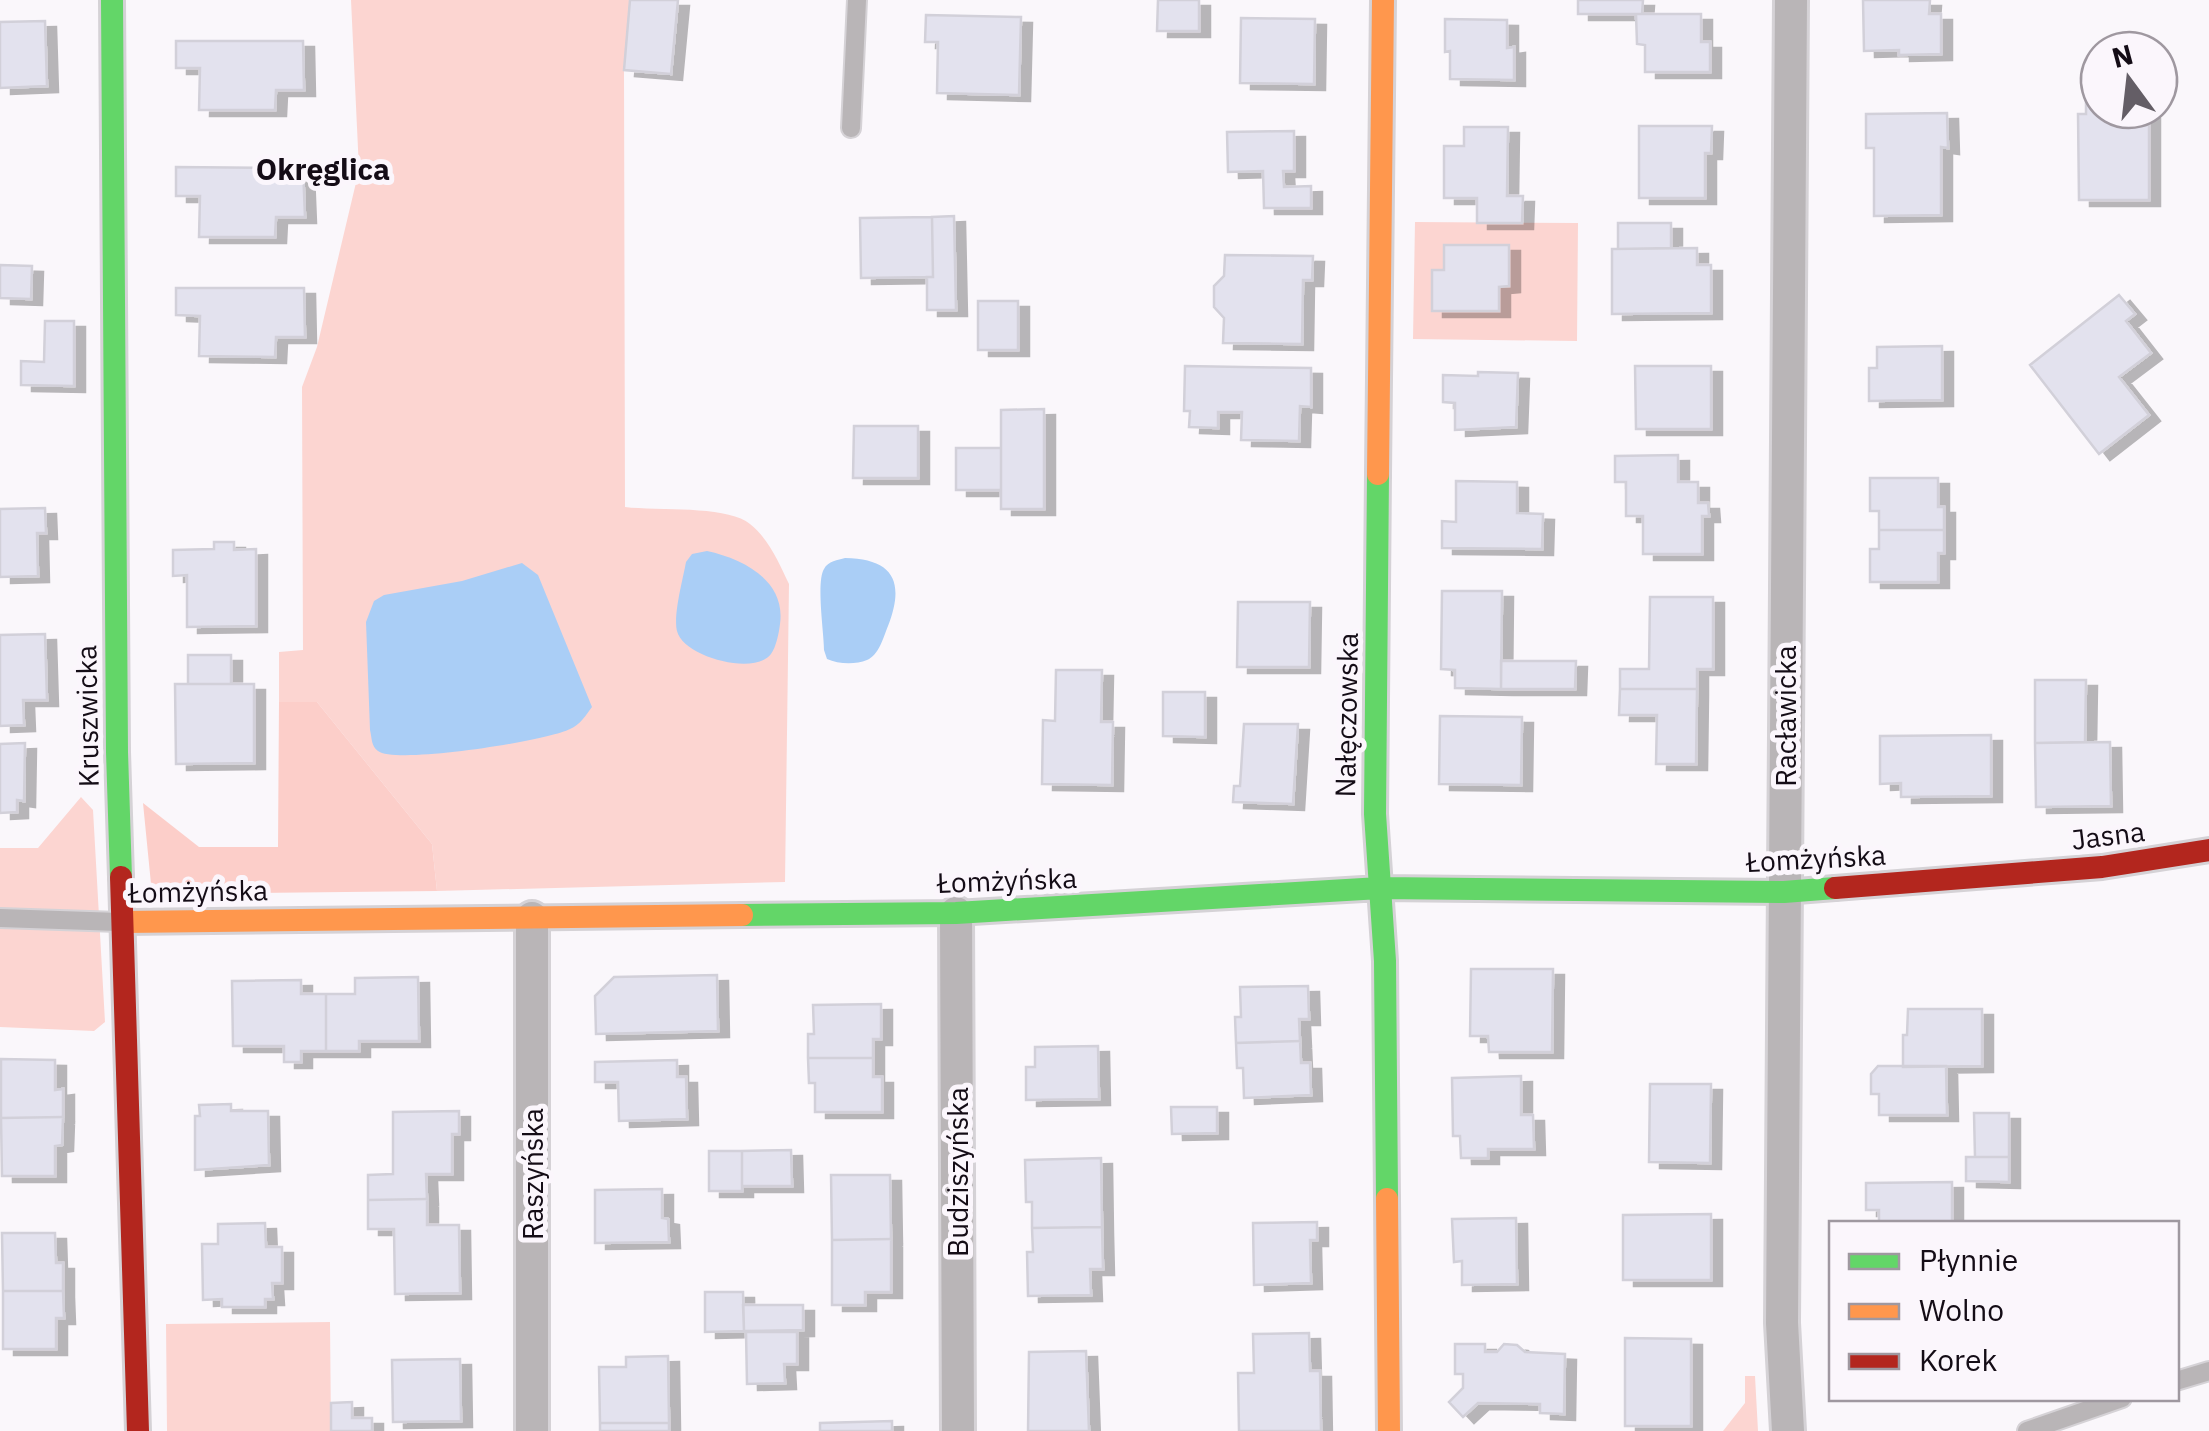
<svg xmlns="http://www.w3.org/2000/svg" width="2209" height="1431" font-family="'IBM Plex Sans',sans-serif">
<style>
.green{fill:#fcd5d1}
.forest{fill:#fccec9}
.water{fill:#aacef6}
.building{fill:#e3e2ee;stroke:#d2d0d9;stroke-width:2.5;filter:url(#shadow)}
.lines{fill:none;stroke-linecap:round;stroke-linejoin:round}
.lane-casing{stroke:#d5d2d6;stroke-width:22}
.street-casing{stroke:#d5d2d6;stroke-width:38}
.fast-casing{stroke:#d5d2d6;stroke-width:28}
.slow-casing{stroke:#d5d2d6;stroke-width:28}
.jam-casing{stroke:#d5d2d6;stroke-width:28}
.lane{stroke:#b9b5b7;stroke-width:18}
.street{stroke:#b9b5b7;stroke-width:32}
.fast{stroke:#63d668;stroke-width:22}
.slow{stroke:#ff974d;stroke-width:22}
.jam{stroke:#b3261e;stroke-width:22}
.labels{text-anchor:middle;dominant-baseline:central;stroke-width:10;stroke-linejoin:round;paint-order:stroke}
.street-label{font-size:28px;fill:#140c16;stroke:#fbf6fc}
.neighbourhood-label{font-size:30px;font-weight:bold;fill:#140c16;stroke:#fbf6fc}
</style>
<defs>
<filter id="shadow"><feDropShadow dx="11" dy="6" stdDeviation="0" flood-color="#0004"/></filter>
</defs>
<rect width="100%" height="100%" fill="#faf7fb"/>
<path class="green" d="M351 0H630L624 70 625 507C655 511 728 505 750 524 769 539 779 563 789 584L785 882 437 891 432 844 317 702H279V652L303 650 302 387 317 347 359 170Z
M1415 222 1578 223 1577 341 1413 339Z
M81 797 93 810 105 1022 94 1031 0 1027V848H38Z
M330 1322 331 1431H167L166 1324Z
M1745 1376H1755L1758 1431H1723L1745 1403Z"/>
<path class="forest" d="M279 702H317L432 844 437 891 152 894 143 803 199 847H278Z"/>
<path class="water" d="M707 551C744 559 786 581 780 624 779 633 776 647 771 654 755 676 683 657 677 631 673 615 683 579 686 562L692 554Z
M845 558C894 559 905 582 888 626 883 638 879 655 867 660 855 665 838 664 827 659L824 650C824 633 816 582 824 569 828 561 838 560 845 558Z
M522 563 538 575 592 707C586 715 580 725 570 729 547 741 396 765 378 751 371 746 372 738 370 730L366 622 374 601 384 595 462 581Z"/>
<path class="building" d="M630 0H678L671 74 624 70Z
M1158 0H1199V31H1157Z
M1578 0H1643L1642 14H1578Z
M1863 0H1930L1929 14H1941V54L1899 55V50L1864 51Z
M1636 14H1701V42H1710V72H1645V45L1637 44Z
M926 15 1021 17 1019 95 937 93 938 42H925Z
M1241 18 1315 19 1314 84 1240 83Z
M1445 19 1507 20V48L1514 47V80L1450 79V51L1445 52Z
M45 21 47 86 0 88V22Z
M176 41H303L304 90H276L275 110H199L200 68H176Z
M2086 90H2099V110L2149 113V200H2079L2078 114H2086Z
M1947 113 1948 148 1941 147V215L1874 216V148H1866V114Z
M1639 126H1712L1711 153H1705V198H1639Z
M1464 127H1508L1507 196H1523L1522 223H1477V198H1444V146H1464Z
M1294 131V171H1283L1284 187 1311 186V208H1264L1263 171 1228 172 1227 132Z
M176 167 303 168 305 217H276L275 237H199L200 196H176Z
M954 216 956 310H927V277H933L932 217Z
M932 217 933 277 861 278 860 218Z
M1618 223H1671V248L1618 249Z
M1444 245H1509V286L1499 287V311H1432V270H1444Z
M1697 248V265H1711V313L1612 314V249Z
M1225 255 1313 256 1312 280H1303L1302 344 1223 343 1224 318 1214 307V286L1224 276Z
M0 265 32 266 31 299 0 298Z
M176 288H304L305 337H276L275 357 199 356 200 316 176 315Z
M2119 295 2135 314 2126 321 2151 353 2119 377 2149 415 2099 454 2030 365Z
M978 301H1018V350H978Z
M45 321H74V386L21 385V361L44 362Z
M1942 346V400L1869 401V368H1877V347Z
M1185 366 1311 368V407L1300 406 1299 441 1241 440 1242 412H1218V428L1189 427 1190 411H1184Z
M1635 366H1711V429H1636Z
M1478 372 1518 373 1516 427 1455 430V403L1443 402V375L1478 376Z
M1044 409V509H1001V410Z
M854 426H918V478H853Z
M956 448H1001V490H956Z
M1678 455V482H1698V503H1708L1709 516H1702V554H1643V516H1626V482H1615V456Z
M1870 478H1938V507H1944V530H1879V511H1870Z
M1456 481 1517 482V513L1543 514 1542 549 1442 548V521L1456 522Z
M45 508 46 533H37L38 576 0 577V509Z
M1879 530H1944V553H1938V582H1870V549H1879Z
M214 542H234V550L256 549V626L187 627V575L173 576V550L214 549Z
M1442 591H1502L1501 689 1455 688V670L1441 669Z
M1650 597H1713V669H1697V689H1620V669H1649Z
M1238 602H1310L1309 667H1237Z
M45 634 47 700H23L24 725 0 726V635Z
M188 655H231V684H188Z
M1501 661H1576L1575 689H1501Z
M1056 670H1102L1101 722H1113L1112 785 1042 784 1043 720 1055 721Z
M2035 680H2086L2085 742 2035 743Z
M175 684H254V763L176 764Z
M1620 689H1697L1696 764H1656L1657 715H1619Z
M1163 692H1205V737L1163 736Z
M1440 716 1522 717 1521 785 1439 784Z
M1244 724H1298L1293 804 1233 802 1234 786H1240Z
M1991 735V796L1901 797V783L1880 784V736Z
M2110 742 2111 806 2036 807 2035 743Z
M25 743 24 801 17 800V812L0 813V744Z
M1471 969H1553L1552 1052H1489L1488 1036H1470Z
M717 975 718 1031 596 1034 595 996 614 977Z
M418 977 419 1041H359V1051H326V994H355V978Z
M301 980V994H326V1051H301V1062H284V1046H233L232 981Z
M1308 986 1309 1019H1299L1300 1041 1236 1043 1235 1017H1241L1240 987Z
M881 1004V1039H873V1058H808V1034H814L813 1005Z
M1908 1009H1982V1066L1903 1067V1035H1907Z
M1300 1041 1301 1063H1310L1311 1095 1244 1098 1243 1068H1237L1236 1043Z
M1098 1046 1099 1099 1026 1100V1067H1035V1047Z
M808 1058H873V1077H882V1112H815V1083H809Z
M1 1059 55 1060V1090L63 1089V1117L1 1118Z
M677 1060V1077H686L687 1119 619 1121 618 1082H595V1062Z
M1878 1066H1946L1947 1115H1879V1094H1871V1074Z
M1521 1076V1115H1533L1534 1149H1488V1158H1461L1460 1136H1453L1452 1078Z
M1650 1084H1711L1710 1163 1649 1162Z
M231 1104V1111H268L269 1165 195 1170V1116H200L199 1105Z
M1171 1107H1217V1133L1172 1134Z
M459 1111V1134H452V1174H426L427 1199 368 1200V1175L393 1174V1112Z
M1974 1113H2009V1157H1975Z
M63 1117 62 1145 55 1146V1176H2L1 1118Z
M791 1150 792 1186H742V1151Z
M709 1151H742V1191H709Z
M1966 1157H2009V1182L1966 1181Z
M1101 1158 1102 1227 1032 1228V1202H1026L1025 1160Z
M831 1175H890L891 1239 832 1240Z
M1952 1182V1224H1879V1210H1866V1183Z
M662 1189V1218L668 1219 669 1242 595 1243V1190Z
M427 1199V1225H459L460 1293 395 1294 394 1229H368V1200Z
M1711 1214V1280H1623V1215Z
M1516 1218 1517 1284 1462 1285V1261L1454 1262 1452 1219Z
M1317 1222V1240H1310L1311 1283 1254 1285 1253 1223Z
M265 1223 266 1247H282V1283H272L273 1299H265V1307H222V1299L203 1300 202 1244H218V1224Z
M1102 1227 1103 1269H1090L1091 1295 1028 1296 1027 1252H1033L1032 1228Z
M2 1233H55L56 1263H63V1291H3Z
M891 1239V1292H865V1305H832V1240Z
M3 1291H63L64 1318H56V1349H3Z
M705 1292H743L744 1331 705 1332Z
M743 1305H803V1330L744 1331Z
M746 1332H797V1364H784L785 1383 747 1384Z
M1309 1333 1310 1371H1320L1321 1431H1239L1238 1373H1254L1253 1334Z
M1625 1338 1691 1339V1426H1625Z
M1455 1344H1485V1352H1497L1504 1344 1517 1345 1525 1352 1565 1354 1564 1414 1540 1413V1404L1478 1403 1463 1417 1449 1402 1463 1388V1374H1455Z
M1086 1351 1089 1431H1028L1029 1352Z
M668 1356 669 1423H600L599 1367H626V1357Z
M460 1359 461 1421 393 1422 392 1360Z
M352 1402V1418H372V1431H331V1403Z
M892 1421V1431H820V1423Z
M600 1423H669V1431H600Z"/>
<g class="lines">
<g class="lane-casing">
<path id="lane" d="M851 128 857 0
M0 918 119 922
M2176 1381 2209 1371
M2027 1431 2122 1398"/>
</g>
<g class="street-casing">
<path id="street" d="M956 913 958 1431
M532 1431V918
M1788 1431 1782 1323 1791 0"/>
</g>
<g class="fast-casing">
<path id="fast" d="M112 0 117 752 121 877
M1378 474 1375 814 1385 961 1387 1199
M742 915 956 913 1380 888 1784 892 1835 888"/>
</g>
<g class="slow-casing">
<path id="slow" d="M1378 474 1383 0
M124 922 742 915
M1387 1199 1389 1431"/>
</g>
<g class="jam-casing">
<path id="jam" d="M121 877 138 1431
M1835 888 2102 867 2209 850"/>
</g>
<use href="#lane" class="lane"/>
<use href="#street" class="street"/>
<use href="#fast" class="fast"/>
<use href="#slow" class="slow"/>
<use href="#jam" class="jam"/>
</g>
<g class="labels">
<g class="street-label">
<text transform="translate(1346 715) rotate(-89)">Nałęczowska</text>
<text transform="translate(87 716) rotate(-91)">Kruszwicka</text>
<text transform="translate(1785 716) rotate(-90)">Racławicka</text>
<text transform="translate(2108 835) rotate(-7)">Jasna</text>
<text transform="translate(1816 858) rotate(-3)">Łomżyńska</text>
<text transform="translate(1007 880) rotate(-2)">Łomżyńska</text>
<text transform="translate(198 891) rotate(-1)">Łomżyńska</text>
<text transform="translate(957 1172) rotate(-90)">Budziszyńska</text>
<text transform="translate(532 1174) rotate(-90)">Raszyńska</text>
</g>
<g class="neighbourhood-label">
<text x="323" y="168">Okręglica</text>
</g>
</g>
<rect x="1829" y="1221" width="350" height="180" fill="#fbf6fc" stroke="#9f98a0" stroke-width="2.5"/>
<rect x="1849" y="1254" width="50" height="15" fill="#63d668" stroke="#9f98a0" stroke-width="2.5"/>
<text x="1919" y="1271" font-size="30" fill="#140c16">Płynnie</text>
<rect x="1849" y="1304" width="50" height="15" fill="#ff974d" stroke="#9f98a0" stroke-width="2.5"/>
<text x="1919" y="1321" font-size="30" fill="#140c16">Wolno</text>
<rect x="1849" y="1354" width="50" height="15" fill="#b3261e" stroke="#9f98a0" stroke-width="2.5"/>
<text x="1919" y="1371" font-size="30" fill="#140c16">Korek</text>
<g transform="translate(2129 80) rotate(345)"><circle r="48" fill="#fbf6fc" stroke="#9f98a0" stroke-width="2.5"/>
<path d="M0-8L18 38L0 25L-18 38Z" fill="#645e66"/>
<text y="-15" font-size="28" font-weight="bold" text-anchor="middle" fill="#140c16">N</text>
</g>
</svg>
